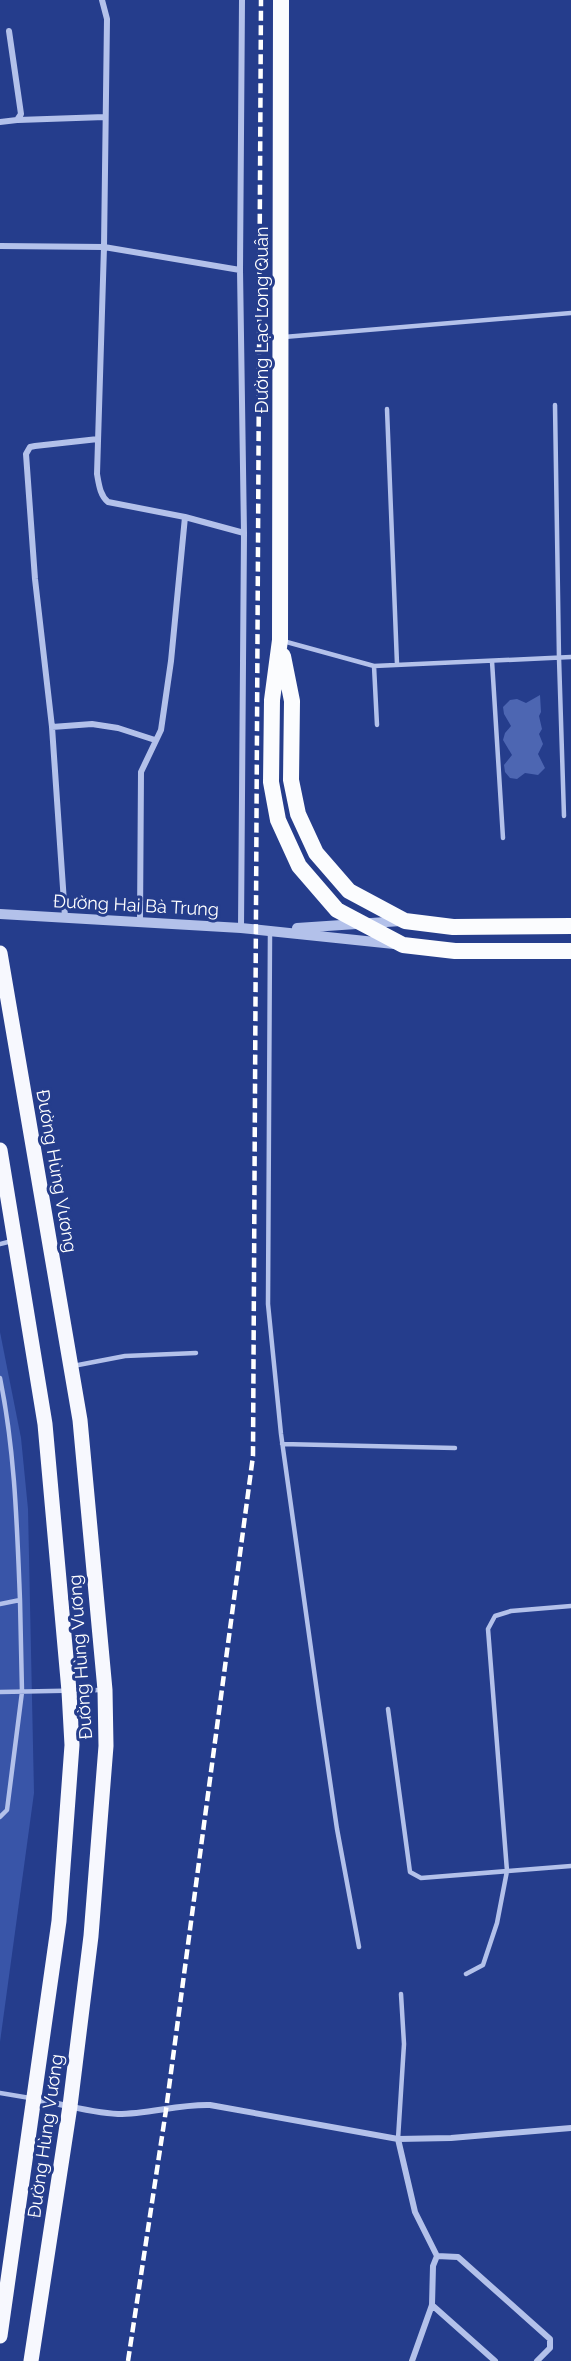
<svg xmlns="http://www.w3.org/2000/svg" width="571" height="2361" font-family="Raleway,sans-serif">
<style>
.green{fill:#3955a8}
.building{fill:#4d66b2}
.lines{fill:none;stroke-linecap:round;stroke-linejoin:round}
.service{stroke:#b3c1ea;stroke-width:4.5}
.minor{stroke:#b3c1ea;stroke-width:6}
.tertiary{stroke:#b3c1ea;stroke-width:10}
.primary{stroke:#f7f8fe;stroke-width:15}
.trunk{stroke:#fbfcfe;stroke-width:16}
.rail{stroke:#fff;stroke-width:4.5;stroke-dasharray:10 4.5;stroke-linecap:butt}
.labels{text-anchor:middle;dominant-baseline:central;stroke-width:6;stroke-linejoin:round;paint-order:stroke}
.street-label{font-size:18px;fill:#fff;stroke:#253d8c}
</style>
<rect width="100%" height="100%" fill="#253d8c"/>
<path class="green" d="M0 1332 21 1438 28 1509 34 1793 0 2042Z"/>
<path class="building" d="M540 695 541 712 539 716 542 729 539 734 543 744 538 754 545 768 538 775 525 773 517 779 510 778 505 772 504 765 512 755 503 740 505 733 511 726 504 714 503 707 510 700 517 699 526 703Z"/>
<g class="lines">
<path class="service" d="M284 337 571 313
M555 405 559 658 564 816
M387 409 397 664
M283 641 374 666 571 657
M492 661 503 838
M374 666 377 725
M270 933 268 1304 281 1434 319 1706 337 1829 359 1947
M0 1244 12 1241
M73 1366 125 1356 196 1353
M0 1378C15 1451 17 1526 20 1600L0 1604
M282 1444 455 1448
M0 1692 102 1690
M388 1709 410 1872 421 1878 571 1866
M0 1817 7 1810 22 1692 20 1600
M466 1974 483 1965 497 1923 507 1871 488 1629 495 1616 511 1611 571 1606
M0 2093 30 2098
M398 2139 404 2044 401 1994"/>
<path class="minor" d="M102 0 107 19 104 247 97 474C99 485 100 495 108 502L185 517 244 533
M18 120 105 117
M0 122 17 120 21 114 9 31
M0 246 104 247 240 270
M52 727 92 724 118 728 155 740
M65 917 52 727 35 579 26 454 30 447 35 446 98 439
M140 921 141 772 161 730 171 661 185 517
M241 928 244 533 240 270 242 0
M35 2099C61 2104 91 2113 118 2114 149 2114 179 2104 210 2105L398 2139 451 2138 571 2128
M398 2139 415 2212 437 2256 433 2266 432 2305 412 2361
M437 2256 458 2257 550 2339V2348L537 2361
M432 2305 495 2361"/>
<path class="tertiary" d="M0 914 241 928 394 944
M297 928 401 921"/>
<path class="primary" d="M0 953 80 1420 105 1690 106 1746 91 1936 70 2106 31 2361
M0 1150 45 1424 69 1691 72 1745 59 1921 0 2336"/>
<path class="trunk" d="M281 0 280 640 272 700 271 782 278 820 299 866 337 910 403 945 455 951H571
M283 656 292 701 291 780 298 814 316 853 349 891 405 921 453 927 571 926"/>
<path class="rail" d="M128 2361 166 2110 253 1456 261 0"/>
</g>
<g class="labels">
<g class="street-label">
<text transform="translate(261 320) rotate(-90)">Đường Lạc Long Quân</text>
<text transform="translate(136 905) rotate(3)">Đường Hai Bà Trưng</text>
<text transform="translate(57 1171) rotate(80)">Đường Hùng Vương</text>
<text transform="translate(80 1657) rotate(-94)">Đường Hùng Vương</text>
<text transform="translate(45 2136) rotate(-82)">Đường Hùng Vương</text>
</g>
</g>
</svg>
